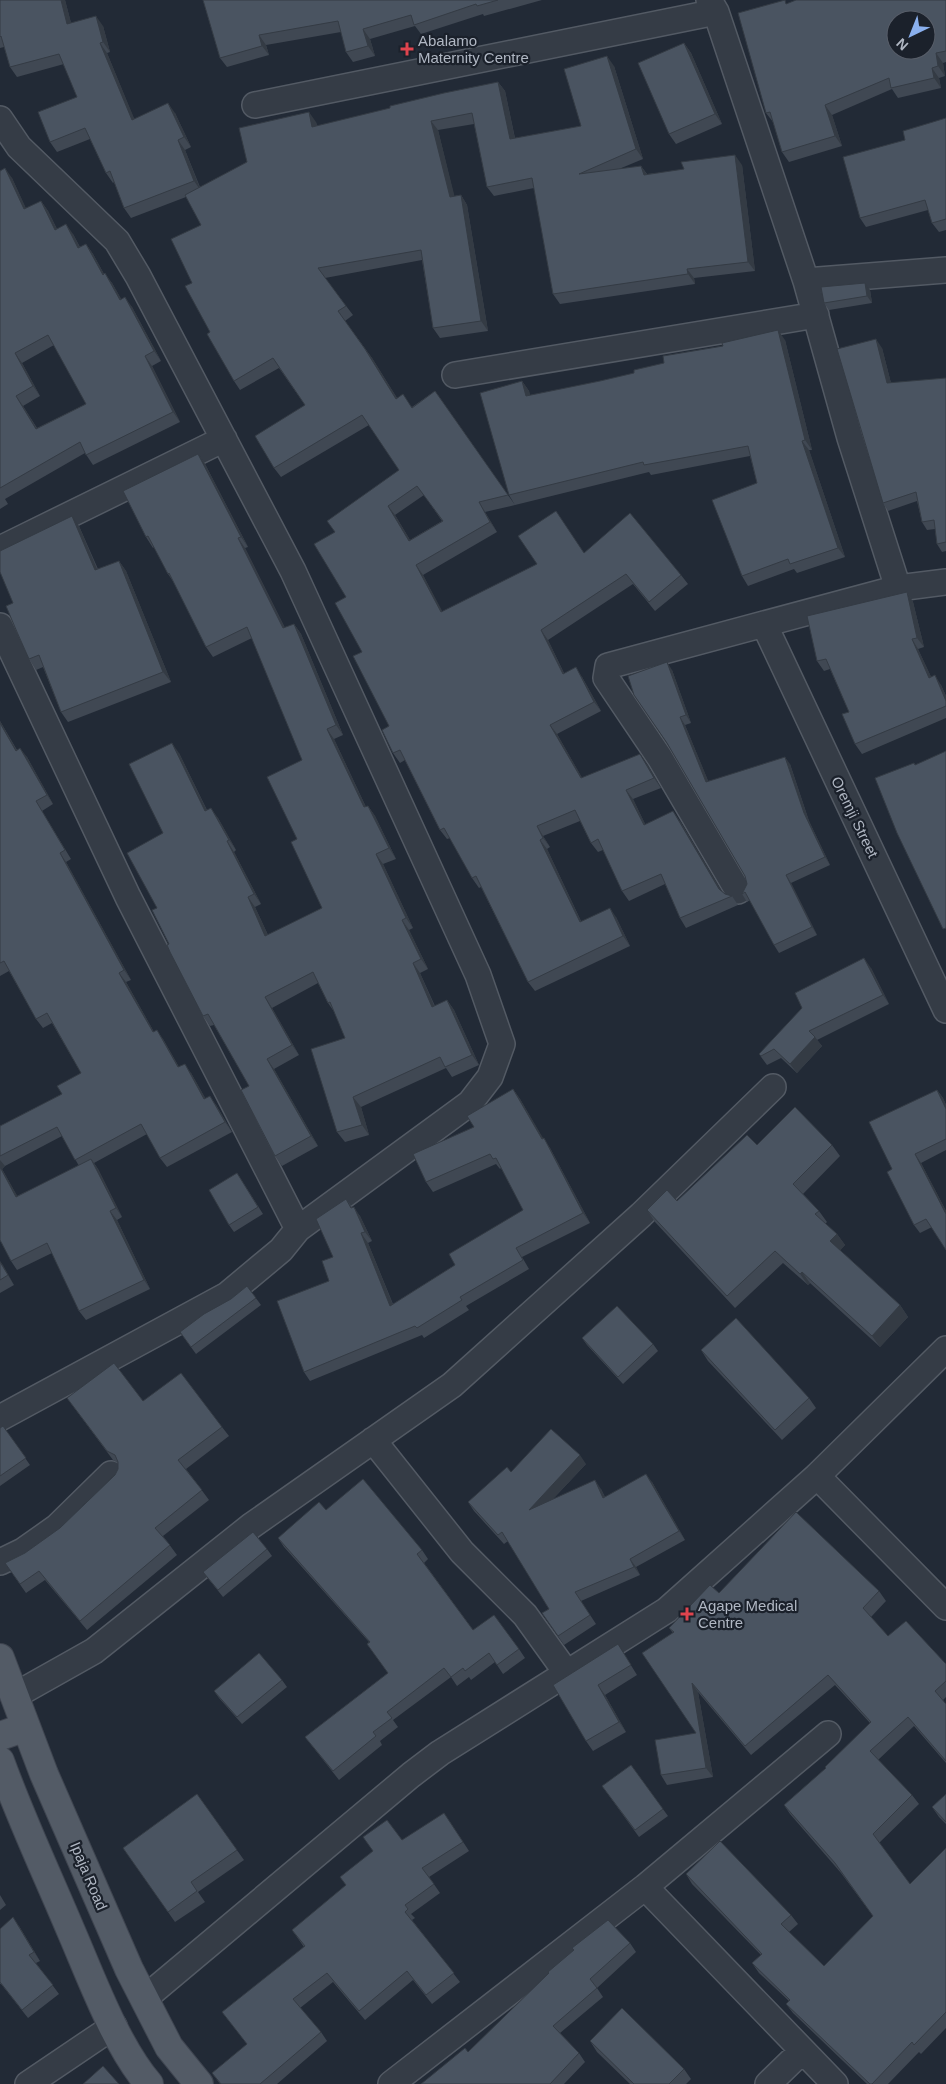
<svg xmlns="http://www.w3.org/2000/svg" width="946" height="2084" font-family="Arial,sans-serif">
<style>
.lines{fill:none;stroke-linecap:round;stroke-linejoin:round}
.minor-casing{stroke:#535a64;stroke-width:28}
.major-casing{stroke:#3f4550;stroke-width:30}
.minor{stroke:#353c46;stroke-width:25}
.major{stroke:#535b66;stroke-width:28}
.wall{fill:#404853;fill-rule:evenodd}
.shaded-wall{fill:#343b44}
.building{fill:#4a5461;stroke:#343b44;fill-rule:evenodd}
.health-dot{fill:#e0444e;stroke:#1b212b;stroke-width:2}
.labels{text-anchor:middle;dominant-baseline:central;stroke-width:4.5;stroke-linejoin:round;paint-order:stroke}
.poi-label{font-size:15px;fill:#b0b7c3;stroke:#1b212b;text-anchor:start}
.street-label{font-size:15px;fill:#b0b7c3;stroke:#1b212b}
</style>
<rect width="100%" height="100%" fill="#222a36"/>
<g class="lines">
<g class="minor-casing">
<path id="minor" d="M709 0 716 12 806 281 850 438 898 588
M255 105 716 12
M0 119 19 147 117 241 138 276 293 571 478 975 502 1044 490 1077 470 1103 298 1229 281 1250 227 1295 0 1418
M806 281 946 270
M455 375 816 315
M0 549 224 439
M764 624 946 1010
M0 626 128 897 298 1229
M738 891 660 758 606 678 608 666 898 588 946 582
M373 1440 462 1552 525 1615 566 1672
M817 1476 946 1607
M0 1562 23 1551 57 1527 111 1474
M14 1696 94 1651 251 1526 452 1385 641 1215 773 1087
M645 1887 835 2084
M145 1998 411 1775 440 1753 667 1610 817 1476 946 1349
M28 2084 114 2026
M391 2084 645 1887 828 1734
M768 2084 802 2051"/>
</g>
<g class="major-casing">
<path id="major" d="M0 1658 44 1774 129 1969 169 2047 199 2084
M0 1736 26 1727
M0 1761C21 1819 47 1874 71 1931 91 1977 116 2046 149 2084"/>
</g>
<use href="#minor" class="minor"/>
<use href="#major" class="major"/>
</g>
<path class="wall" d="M0 0H65L71 23 103 26 110 52 107 53 134 119 175 113 191 147 185 150 200 187 247 162 316 122 317 126 498 82 505 91 515 138 581 126 614 66 643 159 619 169 641 166 647 174 742 165 755 271 694 278 695 284 560 304 553 294 534 188 494 196 487 187 474 124 438 130 454 196 461 195 467 205 488 331 440 338 433 328 422 260 325 278 353 315 345 321 372 358 397 398 412 407 435 391 515 505 485 512 497 532 423 575 442 612 584 552 681 575 688 584 655 611 633 584 548 640 564 673 582 677 601 711 557 734 582 778 647 764 661 788 633 799 645 824 680 821 721 891 725 894 732 896 738 905 686 928 680 918 665 884 629 901 622 891 603 850 598 852 591 843 580 821 543 836 550 847 547 849 581 921 616 917 630 946 535 991 528 982 481 887 479 888 472 878 450 838 447 839 440 830 405 760 400 763 393 753 389 726 362 652 346 597 335 532 399 470 369 425 281 477 274 468 305 405 279 368 240 390 234 381 210 332 192 283 201 225 186 197 131 218 124 208 114 182 113 183 106 173 90 139 57 152 50 142 77 97 64 64 17 77 10 67 4 47 0 48ZM424 495 442 521 410 540 395 515Z
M203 0H542L484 16 483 14 421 34 415 26 370 39 375 56 353 62 346 52 341 32 266 45 269 55 227 67 220 58Z
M946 0V62L943 63 945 76 939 78 941 88 898 98 892 89 832 115 842 146 789 162 782 152 773 122 766 113 787 4Z
M684 43 691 53 722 124 676 144 669 134Z
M946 118V230L939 232 932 223 928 210 866 227 860 218 905 140Z
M0 171 12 178 26 209 41 201 48 211 57 229 73 234 80 247 86 244 93 254 104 274 112 283 121 299 132 307 161 361 152 366 180 422 93 465 85 453 5 499 8 504 0 509ZM54 345 86 404 37 428 23 406 40 396 22 363Z
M870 290 872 303 829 310 824 303Z
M785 340 812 450H809L845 557 797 573 794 569 748 586 742 576 757 483 750 456 651 475 649 472 515 505 509 495 522 381 529 391 530 396 600 381Z
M882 348 891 383 946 378V551L942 552 937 544 935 529 927 530 922 522 917 501 888 511 883 503Z
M198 454 205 464 248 547 245 548 285 628 294 624 301 634 343 735 334 739 366 807 368 806 375 816 396 859 383 864 413 928 409 930 428 969 420 973 435 1006 447 1000 454 1010 479 1065 452 1077 446 1068 361 1107 369 1135 345 1142 337 1132 345 1038 335 1013 328 1003 318 983 272 1008 299 1055 274 1069 318 1146 282 1166 275 1156 249 1086 214 1025 210 1026 203 1016 169 944 157 908 163 833 179 753 207 810 218 818 236 850 234 852 261 904 255 907 268 935 322 908 297 839 302 760 252 638 213 657 206 647 175 584 168 574 154 547 153 548 146 537Z
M79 526 98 569 119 561 126 571 171 682 68 722 61 712 43 667 36 670 29 659 13 603Z
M907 592 913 602 924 647 918 649 931 677 941 685 946 696V718L862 754 855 744 849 712 830 669 824 671 817 661Z
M672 670 691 723 685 725 708 781 790 764 809 821 830 865 791 883 817 935 779 953 774 945 750 900 747 902 742 894 747 884 745 876 667 743Z
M0 721 17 750 27 757 53 804 42 811 71 859 66 862 131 980 126 982 154 1032 163 1039 179 1067 191 1073 205 1098 216 1105 232 1132 167 1167 160 1158 147 1134 94 1163 98 1169 122 1217 117 1220 150 1289 86 1320 79 1311 52 1253 17 1270 11 1261 0 1240V1126L62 1094 81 1073 52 1023 43 1028 36 1019 9 971 0 976ZM62 1136 79 1166 17 1196 2 1169 5 1166Z
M871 968 889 1004 817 1040 822 1046 797 1073 781 1058 767 1065 759 1054Z
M513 1089 520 1099 543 1139 550 1148 590 1223 522 1257 529 1269 466 1306 469 1310 424 1338 422 1335 310 1381 304 1372 329 1281 333 1257 346 1199 352 1207 360 1216 372 1241 368 1243 393 1304 455 1265 523 1210 501 1168 500 1169 496 1164 433 1192 426 1182 474 1127Z
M937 1090 943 1098 946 1105V1150L921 1163 946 1211V1250L932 1227 920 1233 914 1225 892 1169Z
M757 1145H832L840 1156 803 1194 819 1211 827 1222 825 1224 837 1234 845 1245 840 1250 900 1305 908 1317 880 1347 810 1283 808 1285 783 1263 735 1308 655 1222 647 1210 677 1201Z
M237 1173 263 1214 234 1232 229 1225Z
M0 1261 14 1285 0 1293Z
M247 1286 261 1305 196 1354 180 1332 231 1299Z
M582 1338 653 1344 658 1351 623 1384 587 1345Z
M701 1350 809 1398 816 1408 782 1440 708 1361Z
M67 1398 143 1401 222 1427 229 1436 186 1469 209 1500 163 1536 177 1555 87 1630 45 1580 26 1593 5 1563 25 1553 60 1528 115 1475 118 1469V1463L113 1460Z
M3 1426 30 1465 0 1486V1428Z
M586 1464 553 1499 601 1489 605 1497 652 1482 685 1540 636 1567 640 1575 581 1601 596 1624 564 1645 542 1613 549 1609 508 1541 504 1544 474 1511 468 1502 511 1472Z
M326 1510 422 1550 428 1559 424 1563 473 1630 519 1649 525 1658 503 1674 495 1662 471 1680 469 1677 457 1686 451 1677 393 1720 398 1727 380 1741 382 1745 339 1780 305 1737 388 1673 367 1644 369 1642 284 1547 278 1538Z
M267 1549 272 1556 223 1597 203 1572Z
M879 1591 886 1601 871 1617 888 1636 946 1664V1697L943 1700 946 1704V1763L914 1726 878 1760 912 1795 919 1804 879 1843 910 1884 946 1848V2028L921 2054 919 2052 888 2084H867L793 2013 786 2004 789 2001 759 1973 752 1963 761 1955 692 1884 686 1874 791 1915 798 1924 789 1932 824 1966 873 1916 841 1873 790 1814 784 1805 826 1768 870 1723 835 1685 751 1755 698 1692 713 1777 667 1785 661 1775 696 1733 673 1633 669 1628 719 1593Z
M624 1654 637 1675 605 1695 626 1732 593 1751 586 1741 553 1685Z
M282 1680 287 1687 242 1724 219 1698 214 1691Z
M631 1765 668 1816 639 1837 602 1786Z
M197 1794 244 1860 198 1892 205 1902 175 1922 123 1848Z
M946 1794V1824L939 1817 932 1807Z
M450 1822 469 1851 429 1877 440 1893 411 1914 415 1918 412 1920 460 1982 432 2004 413 1980 365 2020 333 1982 300 2008 321 2032 327 2041 277 2084H220L212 2073 247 2044 222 2012 304 1947 292 1930 346 1885 340 1877 402 1840Z
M0 1895 6 1905 0 1910Z
M19 1926 40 1961 36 1963 59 1994 28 2018 1 1984H0V1929Z
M630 1943 636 1952 597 1988 603 1997 560 2033 579 2053 585 2062 564 2084H421Z
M590 2041 684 2069 691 2079 686 2084H630L597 2052Z"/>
<path class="shaded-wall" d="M61 0H65L74 34 67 24Z
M96 16 103 26 110 52 103 42Z
M363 29 370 39 375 56 368 46Z
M259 35 266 45 269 55 262 46Z
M100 43 107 53 139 130 132 120Z
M684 43 691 53 722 124 715 114Z
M936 53 943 63 945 76 938 66Z
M607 56 614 66 643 159 636 149Z
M932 68 939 78 941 88 934 78Z
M498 82 505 91 517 149 510 139Z
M168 103 175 113 191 147 184 137Z
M825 105 832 115 842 146 835 136Z
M309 112 316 122 319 136 312 127Z
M431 121 438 130 457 206 450 197Z
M178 140 185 150 201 191 194 181Z
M735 155 742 165 755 271 748 262Z
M641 166 648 176 644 175Z
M5 168 12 178 31 219 24 209Z
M461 195 467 205 488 331 481 321Z
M41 201 48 211 62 240 55 230Z
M66 224 73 234 85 258 78 248Z
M86 244 93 254 110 285 103 275Z
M687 269 694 278 695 284 688 274Z
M105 273 112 283 127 309 120 300Z
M865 283 870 290 872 303 867 296Z
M125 297 132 307 161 361 154 351Z
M778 330 785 340 812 450 805 440Z
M876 339 882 348 893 391 887 383Z
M365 349 372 358 403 408 396 399Z
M15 353 22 363 40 396 33 386Z
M145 356 152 366 180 422 173 412Z
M522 381 529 391 533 406 526 396Z
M16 396 23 406 43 439 36 429Z
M802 441 809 450 845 557 838 548Z
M198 454 205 464 248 547 241 537Z
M479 502 497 532 490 522Z
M388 506 395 515 416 550 409 541Z
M72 516 79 526 102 581 95 570Z
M238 538 245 548 290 638 283 628Z
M119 561 126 571 171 682 163 672Z
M416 565 423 575 448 622 441 612Z
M907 592 913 602 924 647 917 638Z
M294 624 301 634 343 735 336 725Z
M541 630 548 640 569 684 563 674Z
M912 639 918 649 936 687 929 678Z
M667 662 672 670 691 723 686 715Z
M576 667 582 677 601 711 594 702Z
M935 675 941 685 946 696V701Z
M680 717 685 725 712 790 706 782Z
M0 721 22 760 16 751 0 723Z
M550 725 557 734 588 788 581 778Z
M327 729 334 739 371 818 364 807Z
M172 743 179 753 212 821 205 811Z
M20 748 27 757 53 804 47 795Z
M640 754 647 764 661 788 654 778Z
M785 757 790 764 809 821 830 865 825 857 804 813Z
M626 790 633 799 650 834 644 825Z
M368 806 375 816 396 859 389 848Z
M211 808 218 818 236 850 229 840Z
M673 811 680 821 726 898 719 889Z
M537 826 543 836 550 847 543 838Z
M540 840 547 849 586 932 580 922Z
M227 841 234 852 261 904 254 894Z
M60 853 66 862 131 980 124 970Z
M376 854 383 864 413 928 406 918Z
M786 875 791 883 817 935 812 927Z
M248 897 255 907 273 946 265 936Z
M610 908 616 917 630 946 623 936Z
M402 920 409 930 428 969 421 959Z
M864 958 871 968 889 1004 883 995Z
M413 963 420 973 439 1017 432 1007Z
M119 973 126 982 159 1041 153 1032Z
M265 997 272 1008 299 1055 292 1045Z
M447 1000 454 1010 479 1065 472 1055Z
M157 1030 163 1039 184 1076 178 1067Z
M815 1037 822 1046 797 1073 790 1064Z
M267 1059 274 1069 318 1146 311 1136Z
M185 1064 191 1073 211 1108 204 1099Z
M513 1089 520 1099 549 1148 544 1138 550 1148 590 1223 583 1213 542 1139Z
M937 1090 943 1098 946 1105V1109Z
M210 1096 216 1105 232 1132 225 1122Z
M353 1097 361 1107 369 1135 362 1125Z
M915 1154 921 1163 946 1211V1214Z
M91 1159 98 1169 122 1217 116 1208Z
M0 1160 5 1166 2 1169 23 1206 16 1197 0 1167Z
M354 1207 360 1216 372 1241 365 1232Z
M110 1211 117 1220 150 1289 144 1280Z
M361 1233 368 1243 397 1315 390 1306Z
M837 1234 845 1245 838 1253 830 1241Z
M0 1261 3 1265 14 1285 8 1275Z
M802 1272 810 1283 808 1285 800 1274Z
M900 1305 908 1317 880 1347 872 1336Z
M580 1455 586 1464 535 1518 529 1510Z
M646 1474 652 1482 685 1540 679 1531Z
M595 1480 601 1489 609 1506 603 1498Z
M630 1559 636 1567 640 1575 634 1567Z
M692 1683 698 1692 713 1777 706 1768Z
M598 1685 605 1695 626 1732 619 1722Z
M13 1917 19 1926 40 1961 34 1952Z"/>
<path class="building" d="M0 0H61L67 24 96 16 103 42 100 43 132 120 168 103 184 137 178 140 194 181 124 208 110 171 106 173 85 128 50 142 38 112 77 97 59 54 10 67 1 36 0 37Z
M203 0H498L477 6 476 4 414 25 411 15 363 29 368 46 346 52 338 21 259 35 262 46 220 58Z
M785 0 786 4 796 0H946V51L936 53 938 66 932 68 934 78 891 88 889 78 825 105 835 136 782 152 770 112 766 113 738 13ZM896 20H926V50H896Z
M684 43 715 114 669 134 638 63Z
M607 56 636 149 579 174 641 166 644 175 684 169 681 162 735 155 748 262 687 269 688 274 553 294 532 178 487 187 472 113 431 121 450 197 461 195 481 321 433 328 421 250 318 268 346 306 338 311 365 349 396 399 403 394 412 408 435 391 508 495 479 502 490 522 416 565 441 612 537 564 518 536 556 511 584 553 630 513 681 575 649 602 626 574 541 630 563 674 576 667 594 702 550 725 581 778 640 754 654 778 626 790 644 825 673 811 719 889 725 894 732 896 680 918 661 874 622 891 598 839 591 843 575 810 537 826 543 838 540 840 580 922 610 908 623 936 528 982 476 876 472 878 444 828 440 830 400 750 393 753 382 730 389 726 353 656 362 652 335 603 346 597 314 544 335 532 327 521 399 470 362 415 274 468 255 436 305 405 273 358 234 381 207 334 210 332 185 286 192 283 171 239 201 225 185 195 247 162 239 128 309 112 312 127 390 108V106L444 93 498 82 510 139 581 126 564 69ZM417 486 443 521 409 541 388 506Z
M946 118V219L932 223 925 200 860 218 843 157 905 140 903 131Z
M5 168 24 209 41 201 55 230 66 224 78 248 86 244 103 275 105 273 120 300 125 297 154 351 145 356 173 412 86 455 80 442 0 488V171ZM48 335 86 404 36 429 16 396 33 386 15 353Z
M865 283 867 296 824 303 821 287Z
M778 330 805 440 802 441 838 548 790 564 788 559 742 576 712 500 757 483 748 446 644 465 643 462 509 495 480 393 522 381 526 396 600 381 634 373V370L664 363 663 356 723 346 722 343Z
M876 339 887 383 946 378V542L937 544 934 520 922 522 916 492 883 503 837 349Z
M198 454 241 537 238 538 283 628 294 624 336 725 327 729 364 807 368 806 389 848 376 854 406 918 402 920 421 959 413 963 432 1007 447 1000 472 1055 445 1067 440 1057 353 1097 362 1125 337 1132 311 1049 345 1038 330 1002 328 1003 313 972 265 997 292 1045 267 1059 311 1136 275 1156 241 1090 249 1086 208 1014 203 1016 170 952 167 945 169 944 152 910 157 908 127 853 163 833 129 764 172 743 205 811 211 808 229 840 227 841 254 894 248 897 265 936 322 908 291 842 297 839 267 777 302 760 247 627 206 647 169 573 168 574 148 536 146 537 123 491Z
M72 516 95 570 119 561 163 672 61 712 39 655 29 659 17 632 6 606 13 603 0 572V551Z
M907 592 917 638 912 639 929 678 935 675 946 701V706L855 744 842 714 849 712 826 659 817 661 807 616Z
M667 662 686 715 680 717 706 782 785 757 804 813 825 857 786 875 812 927 774 945 745 892 742 894 747 884 745 876 667 743 634 695 628 676Z
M0 723 16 751 20 748 47 795 36 801 65 850 60 853 124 970 119 973 153 1032 157 1030 178 1067 185 1064 204 1099 210 1096 225 1122 160 1158 141 1124 75 1160 57 1127 0 1156V1126L62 1094 57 1086 81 1073 47 1013 36 1019 4 961 0 963Z
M946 751V928L943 929 897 833 875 778 914 763 915 765Z
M864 958 883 995 809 1031 815 1037 790 1064 774 1049 761 1056 759 1054 802 1008 795 993Z
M513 1089 542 1139 544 1138 583 1213 516 1248 523 1260 460 1297 462 1300 417 1328 415 1326 304 1372 277 1301 329 1281 322 1261 333 1257 316 1219 346 1199 351 1208 354 1207 365 1232 361 1233 390 1306 455 1265 449 1254 523 1210 496 1158 493 1159 490 1154 426 1182 413 1154 474 1127 467 1116Z
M937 1090 946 1109V1139L915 1154 946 1214V1250L926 1219 914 1225 887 1172 892 1169 869 1122Z
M795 1107 832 1145 793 1184 819 1211 815 1214 837 1234 830 1241 900 1305 872 1336 802 1272 800 1274 775 1251 727 1296 647 1210 667 1190 677 1201 747 1135 757 1145Z
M91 1159 116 1208 110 1211 144 1280 79 1311 47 1243 11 1261 0 1240V1167L16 1197Z
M237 1173 258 1207 229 1225 209 1190Z
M0 1262 8 1275 0 1280Z
M247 1286 256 1298 191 1347 180 1332 204 1314 231 1299Z
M617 1306 653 1344 618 1377 582 1338Z
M736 1318 809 1398 775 1430 701 1350Z
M114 1363 143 1401 181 1373 222 1427 178 1460 202 1490 155 1528 170 1545 80 1621 39 1571 20 1584 5 1563 25 1553 60 1528 115 1475 118 1469V1462L115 1455 107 1451 67 1398Z
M3 1426 26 1458 0 1476V1428Z
M551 1429 580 1455 529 1510 595 1480 603 1498 646 1474 679 1531 630 1559 634 1567 575 1592 590 1615 558 1636 542 1613 549 1609 502 1532 498 1535 468 1502 507 1467 511 1472Z
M363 1479 422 1550 417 1554 473 1630 494 1615 519 1649 497 1665 489 1653 465 1671 463 1668 451 1677 444 1668 387 1712 392 1718 373 1732 376 1736 333 1771 305 1737 388 1673 367 1644 370 1642 278 1538 319 1502 326 1510Z
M796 1512 879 1591 863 1608 888 1636 906 1621 946 1664V1681L935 1691 946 1704V1761L908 1717 870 1751 912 1795 873 1834 910 1884 946 1848V2012L914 2045 912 2042 872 2084H870L786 2004 790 2000 752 1963 762 1954 686 1874 720 1841 791 1915 781 1924 824 1966 873 1916 835 1863 784 1805 826 1768 825 1767 871 1722 828 1675 745 1746 692 1683 706 1768 661 1775 655 1740 696 1733 642 1653 674 1632 669 1628 710 1585 719 1593Z
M253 1532 267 1549 218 1590 203 1572Z
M618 1644 631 1665 598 1685 619 1722 586 1741 553 1685Z
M259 1653 282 1680 237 1717 214 1691Z
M631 1765 663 1809 635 1830 602 1786Z
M197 1794 237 1850 191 1882 197 1891 168 1912 123 1848Z
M946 1794V1822L932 1807Z
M444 1813 463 1842 422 1868 434 1884 405 1905 408 1909 405 1912 454 1973 426 1995 407 1971 359 2011 327 1973 293 1999 321 2032 260 2084H221L212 2073 247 2044 222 2012 305 1946 292 1930 346 1885 340 1877 373 1851 363 1837 387 1820 402 1840Z
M13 1917 34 1952 29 1955 53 1985 22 2010 0 1982V1929Z
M608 1920 630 1943 590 1979 597 1988 553 2026 579 2053 550 2084H421L465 2048 468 2052 549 1973 548 1972 574 1950 572 1948Z
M622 2008 684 2069 669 2084H634L590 2041Z
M103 2066 119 2084H83Z"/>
<g class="health-dot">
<path d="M404.5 41.5h5v5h5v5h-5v5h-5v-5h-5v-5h5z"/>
<path d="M684.5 1606.5h5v5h5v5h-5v5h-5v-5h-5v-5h5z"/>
</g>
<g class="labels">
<g class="poi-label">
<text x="418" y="40">Abalamo<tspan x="418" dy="17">Maternity Centre</tspan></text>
<text x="698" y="1605">Agape Medical<tspan x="698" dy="17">Centre</tspan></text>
</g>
<g class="street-label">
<text transform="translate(855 817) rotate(64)">Oremji Street</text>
<text transform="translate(89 1876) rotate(67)">Ipaja Road</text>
</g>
</g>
<g transform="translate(911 35) rotate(223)"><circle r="24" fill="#1b212b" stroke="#575d68"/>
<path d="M0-4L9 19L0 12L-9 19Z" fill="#8ab0ee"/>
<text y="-8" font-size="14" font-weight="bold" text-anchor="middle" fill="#b0b7c3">N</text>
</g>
</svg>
